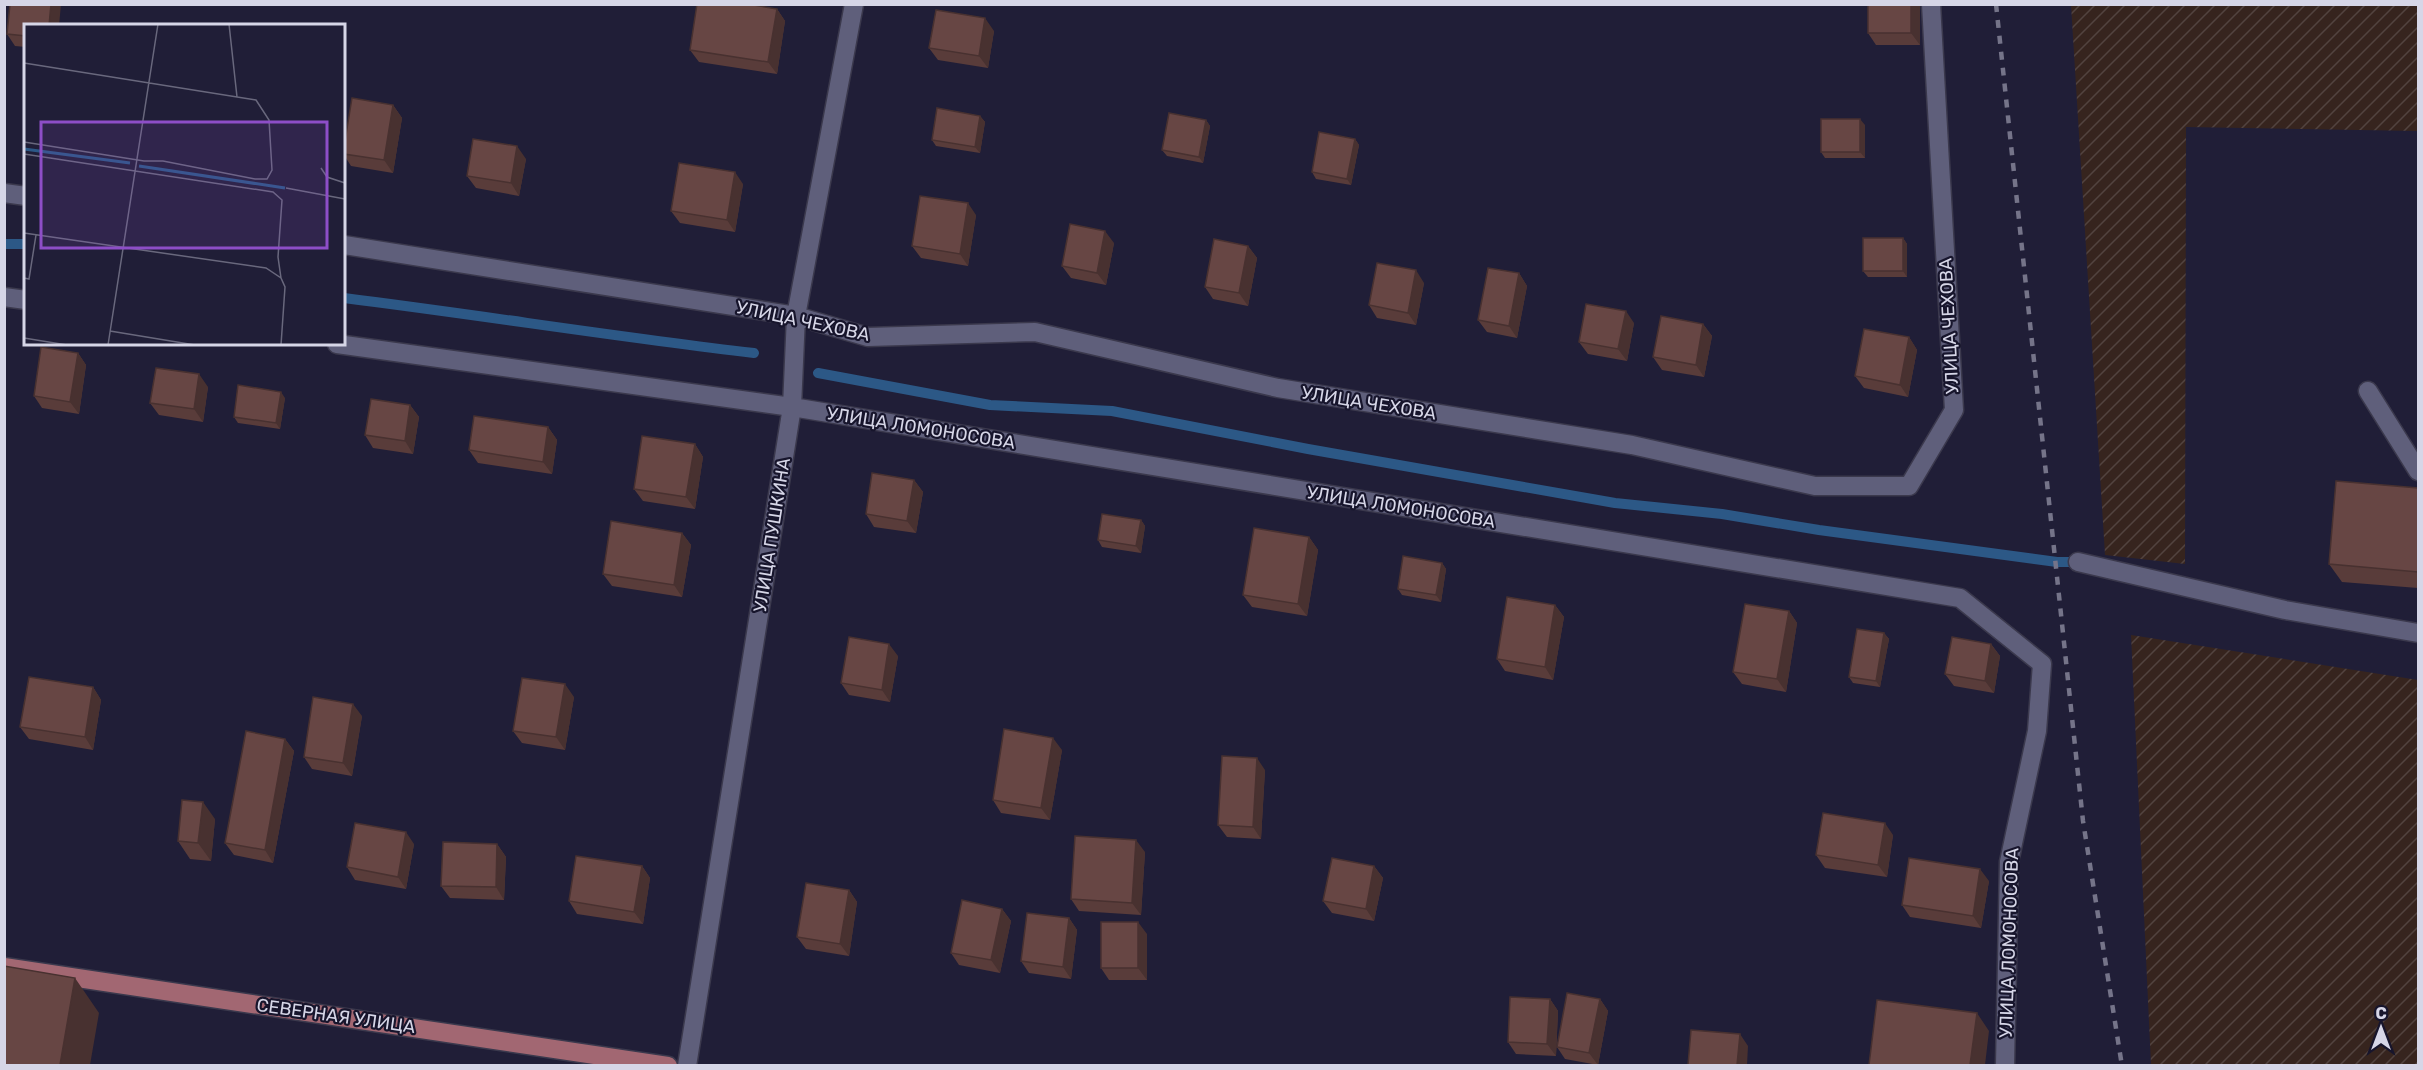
<svg xmlns="http://www.w3.org/2000/svg" width="2423" height="1070" font-family="Rubik,sans-serif">
<style>
.industrial{fill:url(#industrial-furrows)}
.lines{fill:none;stroke-linecap:round;stroke-linejoin:round}
.stream{stroke:#2c5886;stroke-width:10}
.minor-casing{stroke:#3b394d;stroke-width:21}
.major-casing{stroke:#3b394d;stroke-width:21}
.minor{stroke:#5f5f7b;stroke-width:18}
.major{stroke:#a26772;stroke-width:18}
.rail{stroke:#757489;stroke-width:4.5;stroke-dasharray:8 8;stroke-linecap:butt}
.wall{fill:#593c3a}
.shaded-wall{fill:#483130}
.building{fill:#674644;stroke:#483130;stroke-width:1.5}
.labels{text-anchor:middle;dominant-baseline:central;stroke-width:4.5;stroke-linejoin:round;paint-order:stroke}
.street-label{font-size:18px;fill:#d6d6e7;stroke:#17152c}
.inset-river{fill:none;stroke:#2c5886;stroke-width:3}
.inset-road{fill:none;stroke:#69687d;stroke-width:1.5}
.view{fill:#8d4ec7;fill-opacity:0.15;stroke:#8d4ec7;stroke-width:3}
.inset-edge{fill:none;stroke:#d6d6e7;stroke-width:3}
</style>
<defs>
<pattern id="industrial-furrows" width="10" height="10" patternUnits="userSpaceOnUse" patternTransform="scale(1.5)"><rect width="10" height="10" fill="#36241e"/><path d="M-1 1l2-2M0 10L10 0M9 11l2-2" fill="none" stroke="#52433f"/></pattern>
</defs>
<rect width="100%" height="100%" fill="#201e37"/>
<path class="industrial" d="M2071 5H2418V131L2186 127 2185 564 2105 555Z
M2131 635 2418 680V1065H2151Z"/>
<g class="lines">
<path class="stream" d="M4 244H26
M344 298C480 315 617 337 754 353
M818 373 990 405 1112 411 1308 449 1615 503 1722 514 1819 530 2057 562H2078"/>
<g class="minor-casing">
<path id="minor" d="M4 193 26 196
M344 245 796 316 868 337 1035 332 1278 388 1632 445 1815 486H1909L1954 410 1931 4
M4 297 26 300
M337 344 792 407 1960 598 2042 664 2037 731 2009 862 2005 1066
M2368 391 2418 471
M2078 562 2285 610 2418 633
M687 1066 792 407 796 316 854 4"/>
</g>
<g class="major-casing">
<path id="major" d="M4 967 668 1066"/>
</g>
<use href="#minor" class="minor"/>
<use href="#major" class="major"/>
<path class="rail" d="M1996 4 2083 821 2122 1066"/>
</g>
<path class="wall" d="M1920 6V45H1876L1868 33Z
M777 9 785 21 777 74 699 62 690 50Z
M26 26V47L15 46 7 34Z
M994 31 988 68 938 60 929 48Z
M393 105 402 118 393 173 351 166 344 155V147Z
M980 116 985 122 980 153 936 146 932 140Z
M1206 120 1210 126 1203 163 1167 156 1162 150Z
M1865 125V158H1825L1821 152Z
M1355 139 1359 145 1351 185 1316 179 1312 172Z
M526 159 519 196 476 188 467 176Z
M743 184 735 232 680 223 671 211Z
M976 215 968 266 921 258 912 246Z
M1903 238 1907 244V277H1868L1863 271Z
M1114 243 1106 285 1071 278 1062 266Z
M1248 246 1257 258 1248 306 1213 299 1205 287Z
M1519 273 1527 286 1517 338 1487 332 1478 320Z
M1424 283 1416 325 1377 318 1369 305Z
M1634 323 1627 361 1588 354 1579 342Z
M1703 324 1712 336 1704 377 1662 370 1653 357Z
M1909 337 1917 350 1908 397 1864 388 1855 376Z
M78 353 86 365 79 414 42 408 34 396Z
M208 387 203 422 159 415 150 403Z
M285 398 280 429 238 423 234 417Z
M410 405 419 417 413 454 373 448 365 435Z
M548 427 557 440 552 474 478 463 469 450Z
M695 444 703 457 695 509 643 501 634 489Z
M914 480 923 492 916 533 874 527 866 514Z
M2418 488V588L2342 582 2329 564Z
M1141 520 1145 526 1141 553 1102 547 1098 540Z
M682 533 691 545 682 597 612 586 603 574Z
M1309 537 1318 550 1307 616 1252 607 1243 595Z
M1442 563 1446 569 1441 602 1402 595 1398 589Z
M1555 605 1564 617 1553 680 1505 671 1497 659Z
M1789 611 1797 623 1786 692 1742 684 1733 672Z
M1884 633 1889 639 1880 687 1853 683 1849 677Z
M1991 644 2000 656 1994 693 1954 686 1945 674Z
M898 656 890 702 849 695 841 683Z
M93 687 101 700 93 750 29 739 20 727Z
M574 697 565 750 522 743 513 731Z
M362 716 352 776 312 769 304 757Z
M285 739 294 751 273 863 234 855 225 843Z
M1062 750 1050 820 1001 813 993 800Z
M1265 770 1261 839 1227 837 1218 825Z
M215 819 211 861 190 859 178 841Z
M1893 835 1887 877 1825 868 1816 855Z
M414 844 406 889 355 880 347 867Z
M497 844 506 857 504 900 450 898 441 886Z
M1145 852 1141 915 1079 911 1071 899Z
M642 866 650 878 643 924 577 914 569 901Z
M1374 866 1383 878 1374 921 1332 913 1323 901Z
M1989 881 1981 928 1910 917 1902 905Z
M849 890 857 902 849 956 806 949 797 937Z
M1002 909 1011 921 1000 973 959 965 951 953Z
M1069 918 1077 930 1071 979 1029 973 1021 961Z
M1147 934V980H1109L1101 968Z
M1550 999 1558 1011 1556 1056 1516 1054 1508 1042Z
M1600 999 1608 1011 1598 1065 1565 1059 1557 1047Z"/>
<path class="shaded-wall" d="M51 4H61L59 26H49Z
M1911 4H1919L1920 6V45L1911 33Z
M777 9 785 21 777 74 768 62Z
M985 18 994 31 988 68 979 56Z
M393 105 402 118 393 173 384 160Z
M980 116 985 122 980 153 975 147Z
M1860 119 1865 125V158L1860 152Z
M1206 120 1210 126 1203 163 1199 157Z
M1355 139 1359 145 1351 185 1347 179Z
M517 146 526 159 519 196 511 183Z
M735 172 743 184 735 232 727 220Z
M968 203 976 215 968 266 960 254Z
M1105 231 1114 243 1106 285 1097 273Z
M1903 238 1907 244V277L1903 271Z
M1248 246 1257 258 1248 306 1239 293Z
M1416 270 1424 283 1416 325 1408 313Z
M1519 273 1527 286 1517 338 1509 326Z
M1626 311 1634 323 1627 361 1618 349Z
M1703 324 1712 336 1704 377 1696 365Z
M1909 337 1917 350 1908 397 1900 385Z
M78 353 86 365 79 414 70 402Z
M199 374 208 387 203 422 194 409Z
M281 392 285 398 280 429 276 423Z
M410 405 419 417 413 454 405 441Z
M548 427 557 440 552 474 543 462Z
M695 444 703 457 695 509 686 497Z
M914 480 923 492 916 533 907 521Z
M1141 520 1145 526 1141 553 1136 546Z
M682 533 691 545 682 597 674 585Z
M1309 537 1318 550 1307 616 1298 604Z
M1442 563 1446 569 1441 602 1436 595Z
M1555 605 1564 617 1553 680 1545 667Z
M1789 611 1797 623 1786 692 1777 679Z
M1884 633 1889 639 1880 687 1876 681Z
M889 644 898 656 890 702 882 690Z
M1991 644 2000 656 1994 693 1985 681Z
M565 684 574 697 565 750 556 737Z
M93 687 101 700 93 750 85 737Z
M353 704 362 716 352 776 343 763Z
M1053 738 1062 750 1050 820 1041 808Z
M285 739 294 751 273 863 265 850Z
M1257 758 1265 770 1261 839 1253 827Z
M203 802 215 819 211 861 198 843Z
M1885 823 1893 835 1887 877 1878 865Z
M406 832 414 844 406 889 398 877Z
M1136 840 1145 852 1141 915 1132 903Z
M497 844 506 857 504 900 496 887Z
M642 866 650 878 643 924 634 912Z
M1374 866 1383 878 1374 921 1366 909Z
M1980 869 1989 881 1981 928 1973 916Z
M849 890 857 902 849 956 840 944Z
M1002 909 1011 921 1000 973 991 960Z
M1069 918 1077 930 1071 979 1063 967Z
M1138 922 1147 934V980L1138 968Z
M75 978 99 1013 90 1065H60Z
M1550 999 1558 1011 1556 1056 1547 1044Z
M1600 999 1608 1011 1598 1065 1589 1053Z
M1977 1013 1989 1031 1985 1065H1970Z
M1740 1034 1748 1046 1747 1065H1737Z"/>
<path class="building" d="M10 4H51L49 26H26V36L7 34Z
M697 4H748L777 9 768 62 690 50Z
M1868 4H1911V33H1868Z
M936 10 985 18 979 56 929 48Z
M352 98 393 105 384 160 344 154V147Z
M937 108 980 116 975 147 932 140Z
M1169 113 1206 120 1199 157 1162 150Z
M1821 119H1860V152H1821Z
M1319 132 1355 139 1347 179 1312 172Z
M473 139 517 146 511 183 467 176Z
M679 163 735 172 727 220 671 211Z
M920 196 968 203 960 254 912 246Z
M1070 224 1105 231 1097 273 1062 266Z
M1863 238H1903V271H1863Z
M1214 239 1248 246 1239 293 1205 287Z
M1377 263 1416 270 1408 313 1369 305Z
M1488 268 1519 273 1509 326 1478 320Z
M1586 304 1626 311 1618 349 1579 342Z
M1661 316 1703 324 1696 365 1653 357Z
M1864 329 1909 337 1900 385 1855 376Z
M41 347 78 353 70 402 34 396Z
M156 368 199 374 194 409 150 403Z
M238 385 281 392 276 423 234 417Z
M371 399 410 405 405 441 365 435Z
M474 416 548 427 543 462 469 450Z
M642 436 695 444 686 497 634 489Z
M872 473 914 480 907 521 866 514Z
M2336 481 2418 488V572L2329 564Z
M1102 514 1141 520 1136 546 1098 540Z
M611 521 682 533 674 585 603 574Z
M1254 528 1309 537 1298 604 1243 595Z
M1403 556 1442 563 1436 595 1398 589Z
M1507 597 1555 605 1545 667 1497 659Z
M1745 604 1789 611 1777 679 1733 672Z
M1857 629 1884 633 1876 681 1849 677Z
M849 637 889 644 882 690 841 683Z
M1952 637 1991 644 1985 681 1945 674Z
M29 677 93 687 85 737 20 727Z
M522 678 565 684 556 737 513 731Z
M313 697 353 704 343 763 304 757Z
M1004 729 1053 738 1041 808 993 800Z
M246 731 285 739 265 850 225 843Z
M1222 756 1257 758 1253 827 1218 825Z
M182 800 203 802 198 843 178 841Z
M1823 813 1885 823 1878 865 1816 855Z
M355 823 406 832 398 877 347 867Z
M1075 836 1136 840 1132 903 1071 899Z
M443 842 497 844 496 887 441 886Z
M576 856 642 866 634 912 569 901Z
M1332 858 1374 866 1366 909 1323 901Z
M1909 858 1980 869 1973 916 1902 905Z
M806 883 849 890 840 944 797 937Z
M962 900 1002 909 991 960 951 953Z
M1027 913 1069 918 1063 967 1021 961Z
M1101 922H1138V968H1101Z
M4 966 75 978 60 1065H4Z
M1567 993 1600 999 1589 1053 1557 1047Z
M1510 997 1550 999 1547 1044 1508 1042Z
M1877 1000 1977 1013 1970 1065H1869Z
M1691 1030 1740 1034 1737 1065H1688Z"/>
<g class="labels">
<g class="street-label">
<text transform="translate(803 321) rotate(12)">УЛИЦА ЧЕХОВА</text>
<text transform="translate(1949 326) rotate(-93)">УЛИЦА ЧЕХОВА</text>
<text transform="translate(1369 403) rotate(9)">УЛИЦА ЧЕХОВА</text>
<text transform="translate(921 428) rotate(9)">УЛИЦА ЛОМОНОСОВА</text>
<text transform="translate(1401 507) rotate(9)">УЛИЦА ЛОМОНОСОВА</text>
<text transform="translate(772 535) rotate(-81)">УЛИЦА ПУШКИНА</text>
<text transform="translate(2009 943) rotate(-88)">УЛИЦА ЛОМОНОСОВА</text>
<text transform="translate(336 1016) rotate(8)">СЕВЕРНАЯ УЛИЦА</text>
</g>
</g>
<g transform="translate(24 24)">
<rect width="321" height="321" fill="#201e37"/>
<path class="inset-river" d="M0 125 106 139M115 142 261 164"/>
<path class="inset-road" d="M205 0 213 73M0 39 232 76 245 96 248 146 243 155H231L139 137H120L0 118M0 130 249 168 258 176 254 233 257 254M297 144 303 153 321 159M262 164 321 175M0 209 242 244 257 254 261 263 257 321M0 254 5 255 12 211M86 307 171 321M0 314 43 321M84 321 134 0"/>
<path class="view" d="M17 98H303V224H17Z"/>
<rect width="321" height="321" class="inset-edge"/>
</g>
<rect width="2423" height="1070" fill="none" stroke="#d6d6e7" stroke-width="12"/>
<g transform="translate(2381 1028)" stroke="#17152c" stroke-width="4.5" paint-order="stroke">
<path d="M0-4.5L10 22L0 15L-10 22Z" fill="#d6d6e7"/>
<text y="-9" font-size="16" font-weight="bold" text-anchor="middle" fill="#d6d6e7">С</text>
</g>
</svg>
